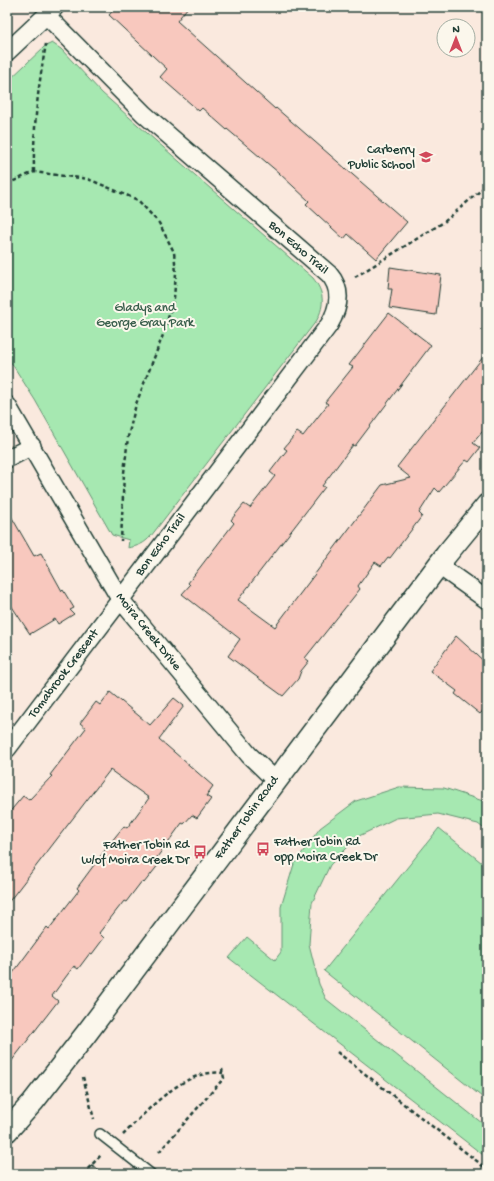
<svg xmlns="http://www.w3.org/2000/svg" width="494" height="1181" font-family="'Gochi Hand',sans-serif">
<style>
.green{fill:#a6e8b1;stroke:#629272}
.building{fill:#f8c8be;stroke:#1f3d34}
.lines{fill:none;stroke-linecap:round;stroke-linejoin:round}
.service-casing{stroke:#1f3d34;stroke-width:12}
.minor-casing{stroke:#1f3d34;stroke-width:20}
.tertiary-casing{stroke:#1f3d34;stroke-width:24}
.path{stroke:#1f3d34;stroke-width:2.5;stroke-dasharray:4 3;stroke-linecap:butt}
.service{stroke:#fbf7ec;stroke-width:9}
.minor{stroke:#fbf7ec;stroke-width:17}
.tertiary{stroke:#fbf7ec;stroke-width:21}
.labels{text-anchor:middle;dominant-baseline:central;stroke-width:4;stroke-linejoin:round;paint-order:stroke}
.poi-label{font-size:13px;fill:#1f3d34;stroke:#fbf7ec;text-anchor:end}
.street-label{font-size:13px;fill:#1f3d34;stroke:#fbf7ec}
.park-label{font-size:13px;fill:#3a5f4d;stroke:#fbf7ec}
</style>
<rect width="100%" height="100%" fill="#fae9de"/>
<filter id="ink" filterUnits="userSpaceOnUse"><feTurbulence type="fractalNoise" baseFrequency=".025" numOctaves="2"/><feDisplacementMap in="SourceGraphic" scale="8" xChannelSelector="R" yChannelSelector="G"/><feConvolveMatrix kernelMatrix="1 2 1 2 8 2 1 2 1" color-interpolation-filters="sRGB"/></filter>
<g filter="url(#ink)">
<path class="green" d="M52 43 61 49 102 93 156 141 313 278C324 292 325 304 317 320L151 536C144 544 138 546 128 548L129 540 112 535 35 400 7 356V82L44 47Z
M399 787 444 788 486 802 487 831 478 824 438 814 396 818 359 836 330 865 312 903 309 944 319 984 326 999 487 1127V1158L229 958 247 937 275 960 281 952V907L294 864 320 828 356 801Z
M439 828 487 867V1101L324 971Z"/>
<path class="building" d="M116 7H188L177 21 275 109 276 108 407 222 376 259 348 234 344 239 306 204 309 201 279 173 227 129V130L202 108 199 111 160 77 167 69 109 15Z
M390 267 441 275 436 315 389 308 392 289H388Z
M389 313 431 345 355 446 353 445 322 486 325 487 238 600 275 627 382 485 411 478 397 467 487 352V426L473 443 480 448 469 462 466 460 439 492 435 488 419 513 422 516 390 558 388 557 381 566 375 562 358 586 360 589 305 658 309 661 301 671 298 679 283 696 228 656 240 639 182 594 190 585 188 583 234 523 231 520 244 504 250 508 275 476 270 472 287 450 284 448 297 432 303 436 328 404 325 402 353 367 349 365Z
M7 509 34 556 41 553 62 591 63 590 74 608 70 610 74 614 58 624 55 619 30 634 7 599Z
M456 636 487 664V706L480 714 455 694 457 691 430 671Z
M110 692 150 725 174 698 184 706 159 739 213 786 206 796 211 799 197 818 192 815 184 824 182 823 155 860 159 864 144 883 142 881 126 902 124 901 99 933 104 938 92 954 90 953 78 969 74 966 65 978 52 996 58 1001 7 1067V981L47 927 49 929 79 890 77 888 111 842 124 826 127 828 149 798 110 770 7 904V815L23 796 29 800 52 776 50 775 86 728 80 723 96 702 100 705Z"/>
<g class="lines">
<g class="service-casing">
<path id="service" d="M100 1134 151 1174"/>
</g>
<g class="minor-casing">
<path id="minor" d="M7 52 55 7
M7 405 120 599 249 755 275 780
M7 459 32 446
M438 565 487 600
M7 749 329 325C339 308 343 290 329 274L144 114 46 15"/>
</g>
<g class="tertiary-casing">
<path id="tertiary" d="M7 1131 33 1102 86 1034 446 555 487 505"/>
</g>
<path class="path" d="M34 172C33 129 38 87 46 44
M7 184 34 172 88 179 138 200 159 223 174 252 176 273 174 298 163 335 136 404 128 437 124 473 121 541
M355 277 444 222 487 185
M337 1052 487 1169
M83 1077 94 1119
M123 1135C148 1110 184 1068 223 1073
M159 1152 224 1078 222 1069
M91 1165 101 1173
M83 1174 102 1154"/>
<use href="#service" class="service"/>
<use href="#minor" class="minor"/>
<use href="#tertiary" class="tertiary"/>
</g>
</g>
<defs>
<g id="school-bare" transform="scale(1.08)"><path d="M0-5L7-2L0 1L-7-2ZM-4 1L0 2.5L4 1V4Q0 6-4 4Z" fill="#d1495b" stroke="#fbf7ec" stroke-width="2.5" paint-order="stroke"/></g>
<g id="bus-bare" transform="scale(1.08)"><path d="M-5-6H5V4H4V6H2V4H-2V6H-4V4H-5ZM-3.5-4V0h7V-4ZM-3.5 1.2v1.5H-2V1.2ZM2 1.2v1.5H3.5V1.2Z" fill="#d1495b" stroke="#fbf7ec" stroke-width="2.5" paint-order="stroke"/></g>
</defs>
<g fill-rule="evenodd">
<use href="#school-bare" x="426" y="157"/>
<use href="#bus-bare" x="263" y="849"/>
<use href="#bus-bare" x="200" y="852"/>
</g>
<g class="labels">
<g class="poi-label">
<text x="415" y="150">Carberry<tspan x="415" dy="15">Public School</tspan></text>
<text x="274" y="842" text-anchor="start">Father Tobin Rd<tspan x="274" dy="15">opp Moira Creek Dr</tspan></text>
<text x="189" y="845">Father Tobin Rd<tspan x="189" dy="15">w/of Moira Creek Dr</tspan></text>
</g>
<g class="street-label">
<text transform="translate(298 248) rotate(41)">Bon Echo Trail</text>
<text transform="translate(161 545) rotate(-53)">Bon Echo Trail</text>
<text transform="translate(148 632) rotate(51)">Moira Creek Drive</text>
<text transform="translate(64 674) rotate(-53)">Tomabrook Crescent</text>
<text transform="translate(247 818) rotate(-54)">Father Tobin Road</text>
</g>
<g class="park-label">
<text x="145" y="308">Gladys and<tspan x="145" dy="15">George Gray Park</tspan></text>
</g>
</g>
<rect width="494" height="1181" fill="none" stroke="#fbf7ec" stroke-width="24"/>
<rect x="12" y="12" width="470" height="1157" fill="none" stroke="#1f3d34" stroke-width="1.5" filter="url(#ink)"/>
<g transform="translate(456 38)"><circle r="19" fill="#fbf7ec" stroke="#a3ada2"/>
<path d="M0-3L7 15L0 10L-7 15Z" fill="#d1495b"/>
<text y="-6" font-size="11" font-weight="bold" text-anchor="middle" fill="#1f3d34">N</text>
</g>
</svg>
